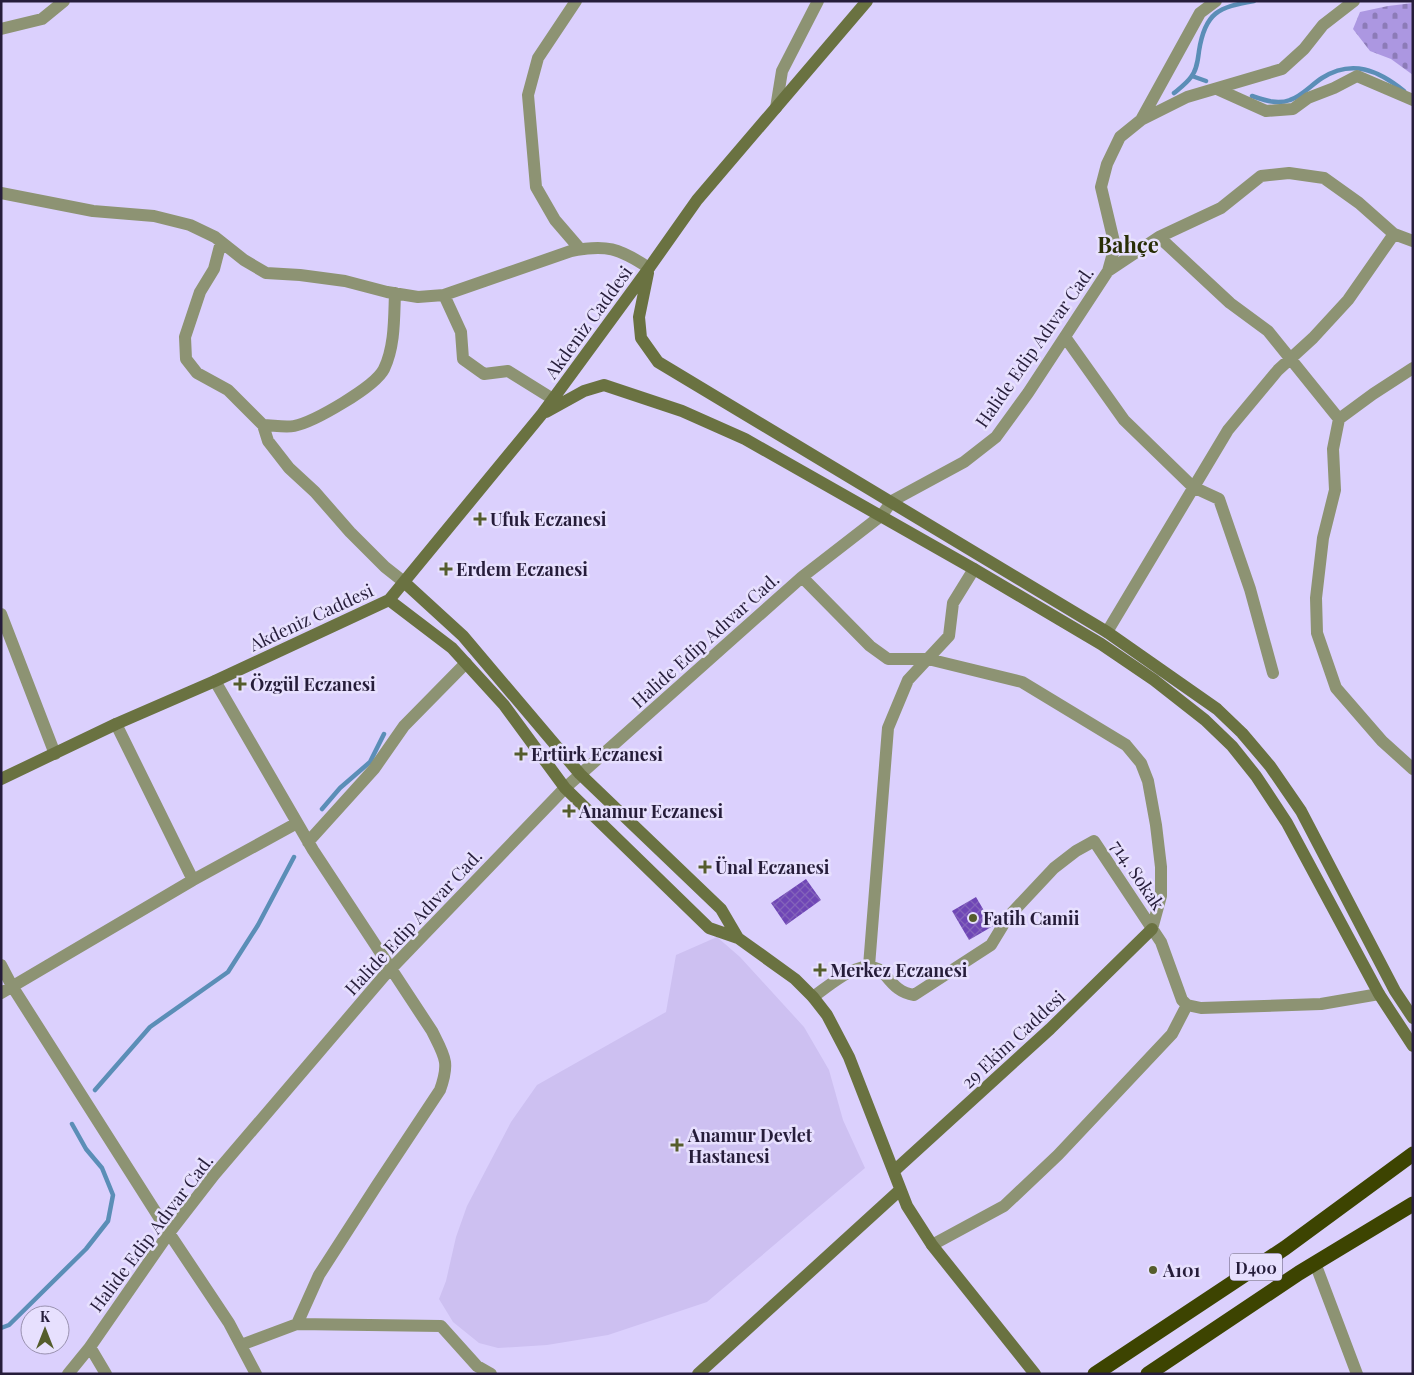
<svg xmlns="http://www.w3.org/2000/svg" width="1414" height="1375" font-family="'Playfair Display',serif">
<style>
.built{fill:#cdc0f1}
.cemetery{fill:url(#cemetery-stones)}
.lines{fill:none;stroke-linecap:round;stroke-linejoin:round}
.stream{stroke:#5b8eb7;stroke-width:4.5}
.building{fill:url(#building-cross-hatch)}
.street{stroke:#8d9373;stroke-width:12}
.secondary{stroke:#6a7241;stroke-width:12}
.highway{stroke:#3d4401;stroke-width:15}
.poi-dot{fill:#555d2c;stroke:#e7e0fe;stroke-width:2}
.labels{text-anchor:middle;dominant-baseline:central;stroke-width:5;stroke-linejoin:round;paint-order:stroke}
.shield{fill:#e7e0fe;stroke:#605875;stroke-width:1}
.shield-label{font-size:16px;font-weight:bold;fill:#261d3a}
.street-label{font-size:18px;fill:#261d3a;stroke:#e7e0fe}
.poi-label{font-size:18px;font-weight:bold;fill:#261d3a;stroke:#e7e0fe;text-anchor:start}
.district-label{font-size:22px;font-weight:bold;fill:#292e06;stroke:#e7e0fe}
</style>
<defs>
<pattern id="cemetery-stones" width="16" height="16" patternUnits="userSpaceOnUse" patternTransform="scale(1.25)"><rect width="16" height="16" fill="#ac97e1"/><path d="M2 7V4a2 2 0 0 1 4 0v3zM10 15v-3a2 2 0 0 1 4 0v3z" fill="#8c7bb7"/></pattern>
<pattern id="building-cross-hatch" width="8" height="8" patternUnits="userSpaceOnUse" patternTransform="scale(1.25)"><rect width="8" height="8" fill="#6f46b6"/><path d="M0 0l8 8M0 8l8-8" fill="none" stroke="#8363ba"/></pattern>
</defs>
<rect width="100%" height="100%" fill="#dbd0fd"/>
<path class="built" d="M717 937 740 957 804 1027 829 1070 843 1120 865 1168 707 1302 608 1335 547 1345 498 1348 479 1343 453 1322 439 1299 446 1281 456 1237 467 1206 511 1122 537 1085 666 1012 676 955Z"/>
<path class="cemetery" d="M1413 3V75L1391 59 1370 51 1353 29 1360 12 1388 6Z"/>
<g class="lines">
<path class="stream" d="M1192 76 1206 81
M1174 93C1180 88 1187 83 1191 77 1197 70 1198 59 1199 51 1205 12 1219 7 1254 1
M1252 96C1264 100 1277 105 1290 100 1302 96 1311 85 1322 78 1352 59 1378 70 1404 91
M322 809 340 788 370 762 384 734
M95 1090 150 1027 228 972 258 925 294 857
M1 1328 9 1325 86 1249 108 1221 113 1195 102 1168 86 1149 72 1124"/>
</g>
<path class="building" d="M806 879 821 900 786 925 771 903Z
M976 897 993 926 969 940 952 911Z"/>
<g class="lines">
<path class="street" d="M576 1 538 58 528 95 536 187 555 220 580 249
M1 29 42 19 64 1
M1217 89 1266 111 1293 109 1308 98 1334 88 1357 76 1413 100
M776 108 782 71 818 1
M1141 120 1200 13 1216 1
M1 193 93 211 154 216 190 225 215 237 244 260 266 273 300 275 345 281 387 292 418 297 444 295 571 251C606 244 619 248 649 268
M1159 237 1230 303 1268 331 1339 419
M221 242 214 269 200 292 185 337 186 359 197 373 228 390 263 425 268 441 289 468 315 492 350 532 385 567 404 582
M1108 271 1159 237 1221 208 1261 176 1289 173 1324 178 1359 203 1394 234 1413 241
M444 295 461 332 463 359 484 374 508 371 553 399
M1065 337 1124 420 1193 487 1219 499 1250 589 1273 673
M1413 368 1373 394 1339 419 1333 449 1335 490 1323 538 1316 598 1317 633 1336 688 1382 741 1413 769
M263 425C272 425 285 428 294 426 314 422 375 387 384 369 395 346 394 318 395 293
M802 577 870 646 888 659H928L1022 682 1126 745 1141 763 1148 781 1156 825 1161 867V896L1152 929
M1 614 55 754
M1107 632 1228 430 1278 370 1313 338 1348 300 1394 234
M215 681 313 850 432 1031C445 1057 450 1062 440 1090L377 1185 319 1275 297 1324 241 1345
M116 724 193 880
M308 842 374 769 404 726 466 663
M1 965 12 986 169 1233 229 1323 256 1374
M869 966 888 728 908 680 949 636 953 603 974 569
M1 993 193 880 297 823
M813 997C832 984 866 951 886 976 894 986 901 993 914 995L991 945 1008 917 1054 868 1076 851 1094 841 1161 942 1182 1000 1187 1005 1201 1008 1321 1004 1379 994
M932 1245 1004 1206 1058 1155 1172 1034 1187 1005
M1315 1263 1357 1374
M297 1324 441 1326 477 1366 491 1374
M90 1347 106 1374
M68 1374 90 1347 169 1233 214 1175 384 976 565 788 802 577 882 515 892 501 964 462 996 437 1028 393 1108 271 1115 246 1101 187 1107 164 1120 137 1141 120 1187 97 1282 69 1304 49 1323 25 1354 1"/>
<path class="secondary" d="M648 273 639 317 641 338 658 362 1107 632 1217 709 1242 733 1270 766 1301 811 1395 991 1413 1018
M546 412 584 391 604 385 682 411 745 439 974 569 1101 644 1154 680 1205 720 1232 746 1256 776 1287 823 1379 994 1413 1046
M404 582 463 636 580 774 721 909 738 938
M389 600 452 648 504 705 565 788 709 928 738 938 795 979 813 997 827 1015 849 1057 907 1206 932 1245 1035 1374
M1 779 116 724 215 681 389 600 542 414 649 268 697 200 867 1
M894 1171 1050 1029 1152 929
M698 1374 900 1190"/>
<path class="highway" d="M1095 1374 1285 1248 1413 1154
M1148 1374 1299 1273 1413 1204"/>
</g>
<g class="poi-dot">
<path d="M477.5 511.5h5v5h5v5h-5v5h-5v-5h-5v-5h5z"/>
<path d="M443.5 561.5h5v5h5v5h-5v5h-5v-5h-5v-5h5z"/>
<path d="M237.5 676.5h5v5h5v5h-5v5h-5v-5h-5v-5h5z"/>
<path d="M518.5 746.5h5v5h5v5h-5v5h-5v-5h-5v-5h5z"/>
<path d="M566.5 803.5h5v5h5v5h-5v5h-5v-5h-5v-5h5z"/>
<path d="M702.5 859.5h5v5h5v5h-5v5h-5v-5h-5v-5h5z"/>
<circle cx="973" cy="918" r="5"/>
<path d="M817.5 962.5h5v5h5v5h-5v5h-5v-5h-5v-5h5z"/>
<path d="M674.5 1137.5h5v5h5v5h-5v5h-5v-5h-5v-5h5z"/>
<circle cx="1153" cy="1270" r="5"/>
</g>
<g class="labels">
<rect class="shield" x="1230" y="1253.5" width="52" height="27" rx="4"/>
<g class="shield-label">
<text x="1256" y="1267">D400</text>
</g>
<g class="street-label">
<text transform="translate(588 322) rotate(-54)">Akdeniz Caddesi</text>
<text transform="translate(1034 347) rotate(-55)">Halide Edip Adıvar Cad.</text>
<text transform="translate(311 617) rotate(-25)">Akdeniz Caddesi</text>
<text transform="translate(705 640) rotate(-42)">Halide Edip Adıvar Cad.</text>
<text transform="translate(1138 875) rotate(56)">714. Sokak</text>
<text transform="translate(413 922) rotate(-47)">Halide Edip Adıvar Cad.</text>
<text transform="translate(1013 1039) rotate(-43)">29 Ekim Caddesi</text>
<text transform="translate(151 1233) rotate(-53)">Halide Edip Adıvar Cad.</text>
</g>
<g class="poi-label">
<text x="490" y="519">Ufuk Eczanesi</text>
<text x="456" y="569">Erdem Eczanesi</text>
<text x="250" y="684">Özgül Eczanesi</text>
<text x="531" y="754">Ertürk Eczanesi</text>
<text x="579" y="811">Anamur Eczanesi</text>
<text x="715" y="867">Ünal Eczanesi</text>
<text x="983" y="918">Fatih Camii</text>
<text x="830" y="970">Merkez Eczanesi</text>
<text x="688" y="1135">Anamur Devlet<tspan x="688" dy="21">Hastanesi</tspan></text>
<text x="1163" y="1270">A101</text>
</g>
<g class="district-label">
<text x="1128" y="244">Bahçe</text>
</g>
</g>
<rect width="1414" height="1375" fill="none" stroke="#261d3a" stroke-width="5"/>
<g transform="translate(45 1330)"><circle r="24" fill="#e7e0fe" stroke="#9a92b0"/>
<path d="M0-4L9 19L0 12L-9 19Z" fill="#555d2c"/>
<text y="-8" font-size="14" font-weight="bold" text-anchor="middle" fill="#261d3a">K</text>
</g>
</svg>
